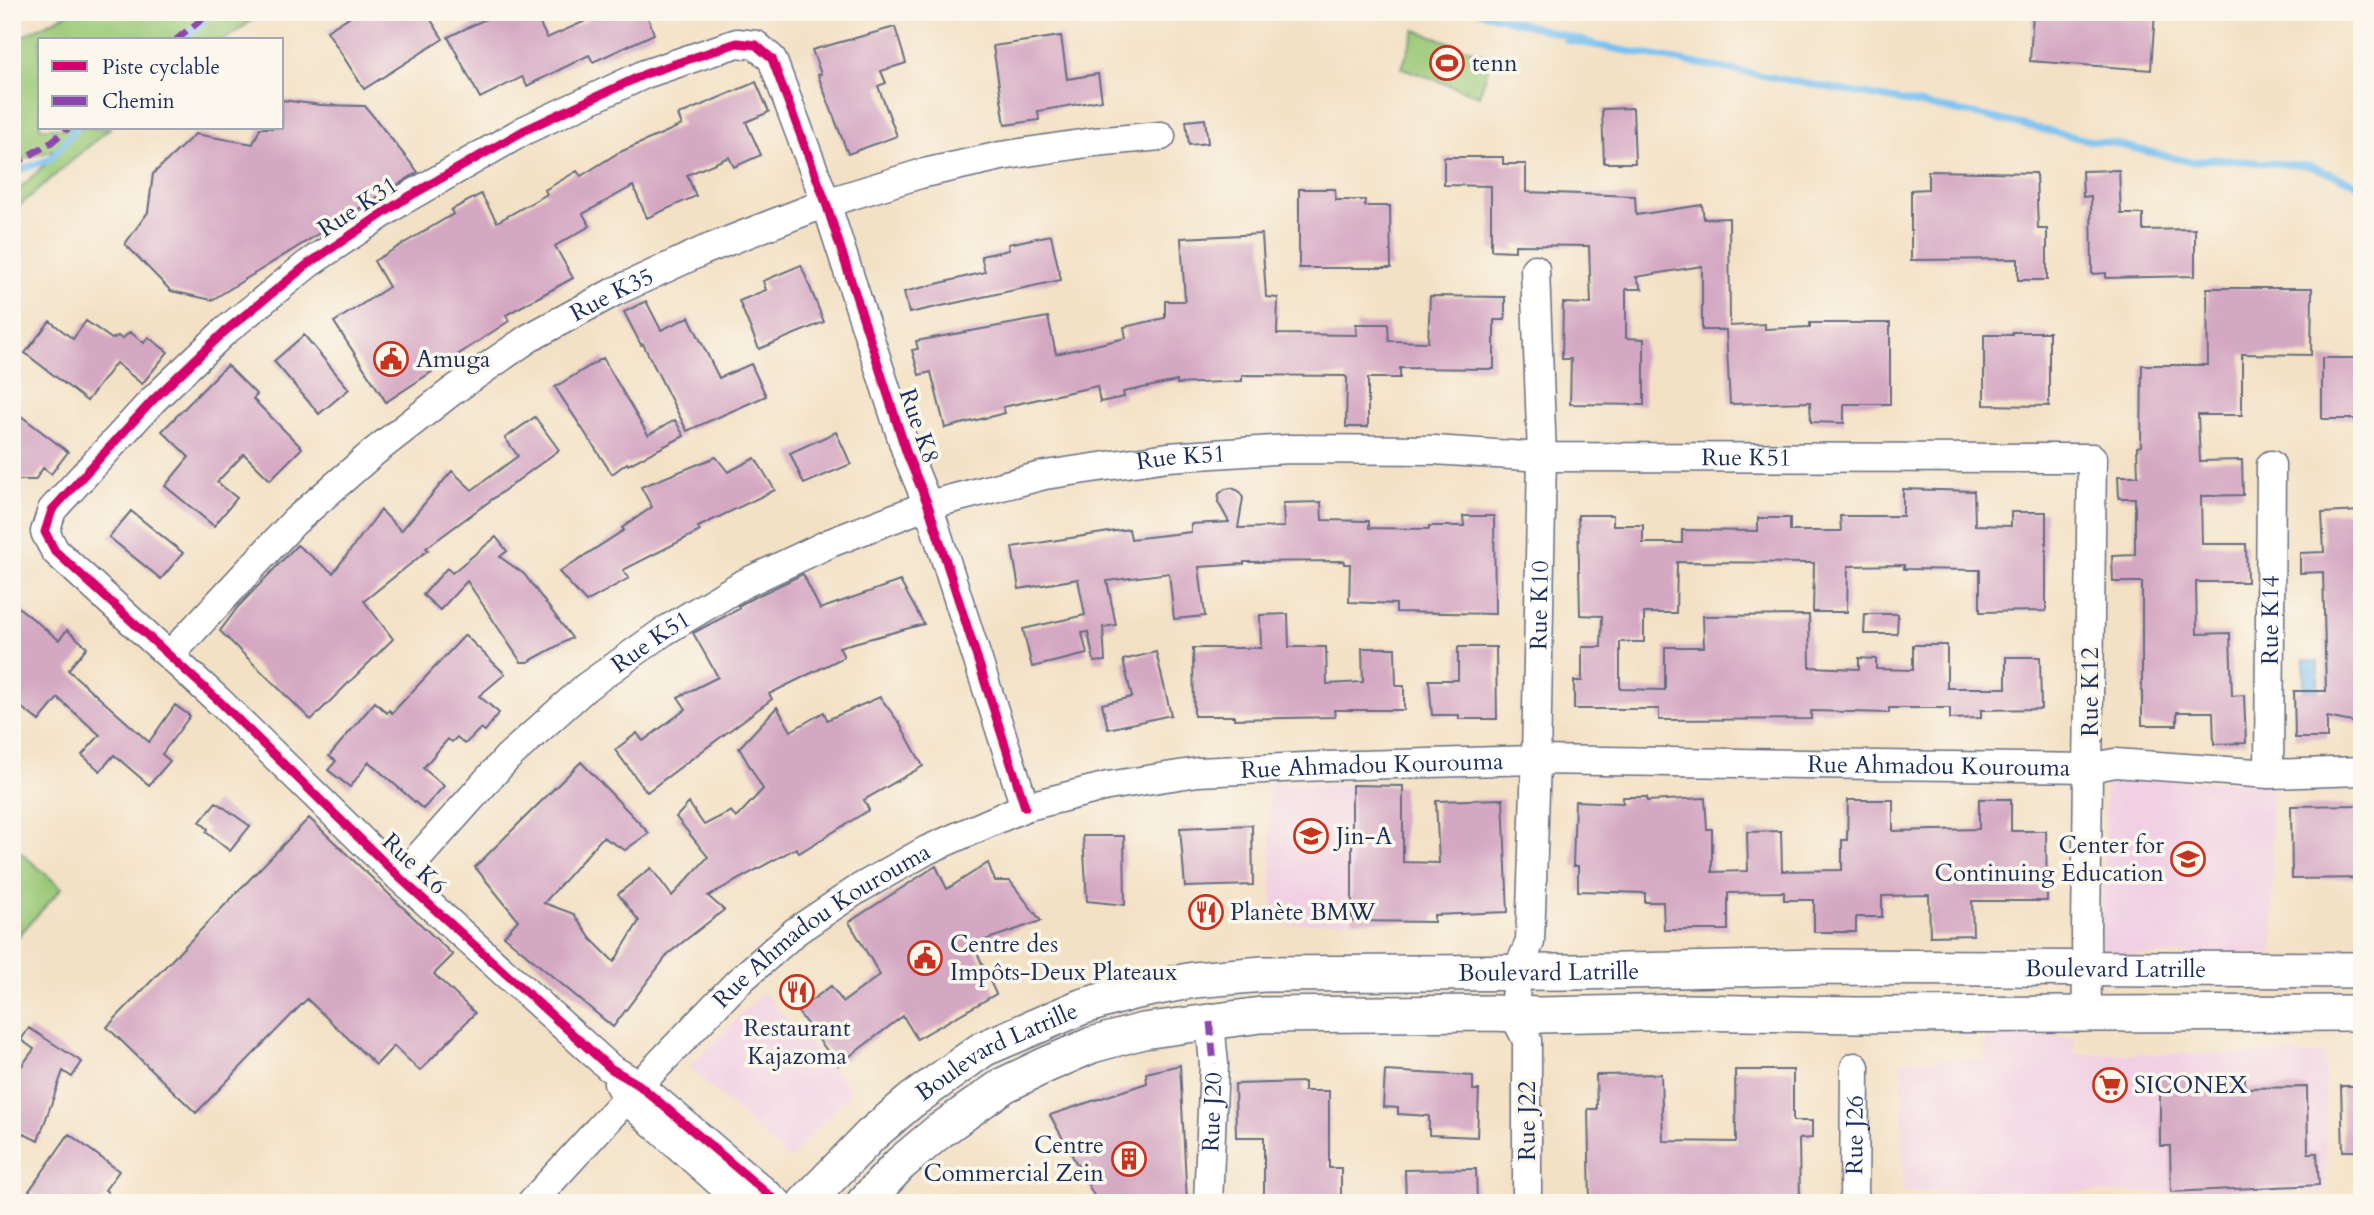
<svg xmlns="http://www.w3.org/2000/svg" width="2374" height="1215" font-family="Cardo,serif">
<style>
.built{fill:#f1d0e3}
.green{fill:#98c775;stroke:#5a7b6a;stroke-width:2}
.water{fill:#78c0f0;stroke:#4a78a7;stroke-width:2}
.lines{fill:none;stroke-linecap:round;stroke-linejoin:round}
.stream{stroke:#78c0f0;stroke-width:7}
.building{fill:#d4a7c2}
.minor-casing{stroke:#676d82;stroke-width:31}
.major-casing{stroke:#676d82;stroke-width:38}
.minor{stroke:#fff;stroke-width:28}
.major{stroke:#fff;stroke-width:35}
.quiet{stroke:#8e44ad;stroke-width:7;stroke-dasharray:14 7;stroke-linecap:butt}
.cycleway-casing{stroke:#fbf7ec;stroke-width:13}
.cycleway{stroke:#d6006c;stroke-width:9}
.labels{text-anchor:middle;dominant-baseline:central;stroke-width:7;stroke-linejoin:round;paint-order:stroke}
.poi-label{font-size:24px;fill:#1b2f5e;stroke:#fbf7ec;text-anchor:start}
.street-label{font-size:24px;fill:#1b2f5e;stroke:#fbf7ec}
</style>
<rect width="100%" height="100%" fill="#fbf7ec"/>
<filter id="ink" filterUnits="userSpaceOnUse"><feTurbulence type="fractalNoise" baseFrequency=".0143" numOctaves="2"/><feDisplacementMap in="SourceGraphic" scale="14" xChannelSelector="R" yChannelSelector="G"/><feConvolveMatrix kernelMatrix="1 2 1 2 8 2 1 2 1" color-interpolation-filters="sRGB"/></filter>
<filter id="wash" filterUnits="userSpaceOnUse"><feTurbulence type="fractalNoise" baseFrequency=".00686" numOctaves="4" result="noise"/><feDisplacementMap in="SourceGraphic" scale="28" xChannelSelector="R" yChannelSelector="G"/><feGaussianBlur stdDeviation="1.57" result="paint"/><feColorMatrix in="noise" values="0 0 0 0 0 0 0 0 0 0 0 0 0 0 0 0 0 1.4 0 .05"/><feComposite in="paint" operator="in"/></filter>
<g filter="url(#wash)">
<rect width="100%" height="100%" fill="#f3e1c5"/>
<path class="built" d="M2106 779 2271 782 2274 953 2101 956Z
M1268 784 1352 785V921L1274 925Z
M763 992 852 1090 789 1160 689 1067Z
M1985 1037H2074V1054H2325L2326 1192H1903L1902 1060H1985Z"/>
<path class="green" d="M71 12H264L224 40H40V128H110L12 212V196L62 148 12 162V41Z
M1415 30 1492 57 1479 96 1402 68Z
M12 845 62 888 12 943Z"/>
<path class="water" d="M2304 660 2318 662V691H2304Z"/>
<g class="lines">
<path class="stream" d="M1480 12 1592 43 1566 40 1979 115 2092 141 2112 143 2191 162 2214 159 2310 166 2362 186
M183 40 213 12
M12 173 50 159 77 128"/>
</g>
<g id="blocks">
<path class="building" d="M357 12H426L443 39 364 89 327 31Z
M500 12H534L547 38 588 20 585 12H646L654 34 593 62 589 55 527 86 522 77 480 98 448 37Z
M2033 12H2155L2151 70 2030 61Z
M895 27 906 63 881 71 886 83 878 86 897 136 848 154 818 75 821 74 812 50Z
M1061 36 1067 79 1098 74 1102 100 1038 111 1039 120 1005 125 993 46Z
M756 82 769 112 746 122 761 155 734 167 729 157 687 175 696 196 647 218 633 186 583 214 590 226 555 246 573 278 506 315 509 321 386 402 334 322 389 287 374 261 453 214 451 210 481 194 497 222 547 194 545 190 577 171 581 176 618 153 682 125 678 115Z
M282 100 321 105 365 106 418 172 212 300 171 291 125 244 148 212 153 174 195 134 253 144 260 128H282Z
M1633 108 1635 163H1604L1602 109Z
M1205 119 1208 143 1189 145 1186 121Z
M1444 157H1503V164H1526V192L1635 196 1636 215 1702 205 1704 219 1729 218 1730 326 1765 324V329L1810 327V323H1890V404H1844V423L1811 422 1810 402 1730 404 1726 330H1702V266L1636 277 1642 289H1626V338L1644 339V405L1570 404 1571 359H1562L1563 303 1591 304 1589 246 1515 245V251L1491 250V186L1444 185Z
M2119 170 2121 214H2143V230L2195 229V276L2106 278V273L2092 274 2091 196 2083 197 2082 171Z
M1928 171 2036 173 2038 229H2047V280H2018V259L1911 260V190L1928 189Z
M1299 189H1335L1336 200H1365V206H1390L1391 268H1299Z
M1262 234 1266 297 1278 298 1277 334 1357 335 1356 324H1388L1389 341 1428 342 1430 296 1505 297V320H1494V369L1400 368V378H1368V427H1346L1347 378 1345 376 1242 375V381L1177 384V381L1123 392 1124 397 1100 402 1097 386 1003 407 1005 413 945 428 931 372 919 375 912 350 918 349 916 341 1048 317 1056 354 1126 338 1124 327 1165 318V301H1185L1181 238Z
M1051 235 1061 280 909 313 904 292 985 272 981 256 1009 250 1008 244Z
M801 265 824 322 759 349 739 301 766 290 763 281Z
M2207 288H2312L2311 355 2242 354V415H2198L2200 461 2242 460 2243 495 2201 496 2202 544H2246L2247 582H2196L2197 634 2230 633 2232 696 2244 695 2246 743 2214 744 2213 712H2177V725H2142V582H2113L2112 556 2135 555V498H2119L2118 476H2138L2137 447 2141 446 2142 365H2208Z
M646 301 661 330 689 317 719 378 751 364 766 396 687 431 643 344 641 345 624 312Z
M50 321 73 339 86 321 112 339 118 336 122 339 130 332 144 343 148 337 168 352 142 384 116 363 87 401 25 353Z
M2012 332H2049V406L1984 405V335H2012Z
M304 335 349 389 319 414 274 361Z
M603 358 648 435 675 420 684 436 628 465 627 463 612 474 555 387Z
M2322 358H2362V419H2322Z
M227 365 257 395 253 399 302 448 270 480 244 454 217 482 237 498 214 526 165 486 189 457 162 431Z
M12 409 68 452 51 474 43 468 35 480H12Z
M535 417 559 450 426 548 428 550 364 601 393 639 311 720 220 631 238 607 297 545 333 573 381 510 401 531 452 471 472 490 518 456 505 438Z
M836 432 851 464 804 484 790 453Z
M716 457 728 472 755 458 775 490 698 527 700 531 623 570 629 578 586 602 559 572 624 530 622 528 652 507 641 487Z
M1232 488 1239 491 1243 498 1238 528 1284 527 1283 503 1321 502 1322 520 1369 521V528L1429 529V526H1464L1463 516H1494L1495 614 1396 612V604L1349 602 1350 564H1344V561L1244 562V564L1199 567 1205 616 1174 619 1169 573 1107 581 1116 625 1103 627 1105 661 1094 662 1088 632 1082 633 1087 654 1032 667 1023 629 1085 615 1078 579 1019 589 1012 547 1129 529 1131 539 1191 532V524L1229 522 1218 502 1219 494 1225 489Z
M1903 489 1974 491 1975 525 2011 526V512H2046V611L1980 612V570L1904 569V565L1848 566 1847 612H1813L1814 563 1677 562 1676 613H1644V642H1620V689L1665 690V647H1704L1703 616 1809 615 1810 667 1859 669V658L1876 659V669L1913 670V645H1947V688H2006V657H2040L2041 709 1981 710V718L1950 719V708H1889V713L1811 711V719L1659 720V709H1574V681H1582V647H1601L1602 616 1580 615 1578 515H1613V525H1643V543H1682V530L1758 531V518H1790V531H1841L1840 516H1903Z
M131 511 183 553 161 579 109 537Z
M2361 511 2362 724 2327 717V738H2295L2294 691H2326L2323 572 2300 573V553L2324 552 2322 513Z
M496 537 507 551 500 557 524 574 572 638 528 662H521L467 581 440 610 423 595 447 568 452 573Z
M803 574 820 609 900 581 924 624 839 647 844 657 769 694 772 699 647 792 615 750 637 733 643 741 686 709 678 697 718 677 693 633 739 609 738 606 749 600Z
M12 602 59 640 67 630 87 647 68 670 149 742 175 705 190 716 162 754 170 761 149 785 114 755 100 771 82 755 100 735 58 698 39 721 12 700Z
M1288 614 1289 647H1326L1327 684 1363 682 1362 648H1395L1396 686H1404V710H1334L1335 717 1234 719V716H1194L1193 648H1261L1260 615Z
M1865 614H1898L1897 634H1864Z
M465 635 505 674 479 696 499 713 485 731 481 728 465 744 457 737 452 742 448 739 423 768 444 786 423 809 369 762 350 787 328 770 336 761 329 756 375 702 387 713 389 710 392 713Z
M1458 647H1496L1497 719H1459V715H1432L1429 680H1458Z
M1156 652 1171 715 1108 729 1102 704 1132 697 1123 660Z
M880 697 900 724 923 766 864 800 869 810 799 853 796 848 708 896 724 910 669 953 613 1027 504 936 518 920 475 867 581 762 649 833 625 850 603 837 544 903 574 914 591 939 614 962 639 921 618 894 651 868 672 896 708 857 676 817 689 803 704 825 731 811 736 818 763 789 739 748 777 707 791 731 824 712 827 720Z
M1352 785 1403 786V862L1439 863 1436 801 1503 799 1508 912 1434 915V922L1352 921Z
M1623 797H1647V801L1705 798 1707 829H1712V872L1748 871 1747 832 1781 831 1782 871 1842 870V840H1847L1848 800H1893V831L1979 829V799H2011V831H2046L2047 901H1972L1973 935 1930 936 1929 895 1882 896V917H1856V932H1814V900H1784V892L1728 893V930H1664L1663 902H1645V893L1578 891V866H1573L1575 801 1623 803Z
M216 802 250 826 230 851 206 832 208 829 200 822Z
M2362 805V878L2292 879 2291 806Z
M309 818 453 955 434 974 475 1013 420 1071 394 1046 376 1065 307 999 196 1113 107 1027Z
M1252 825 1253 885 1185 887 1180 828Z
M1083 836H1124L1125 905 1087 901Z
M988 863 995 881H1010L1041 921 973 944 996 994 917 1039 903 1016 838 1065 797 1011 831 986 843 1002 880 975 849 922 936 866 947 889Z
M29 1028 82 1062 72 1077 63 1071 38 1141 12 1128V1079L34 1049 21 1040Z
M1180 1065 1187 1203H1098L1050 1115 1147 1083 1146 1073Z
M1735 1070H1793V1121H1812V1138L1799 1139 1800 1203H1727V1199L1665 1201V1203H1590L1588 1109H1597L1596 1075 1661 1074 1663 1141 1736 1142Z
M1385 1071 1473 1076V1090H1479L1477 1137 1429 1135V1116L1398 1114V1108L1383 1107Z
M2160 1077 2245 1078 2244 1088 2307 1087 2308 1153H2317L2319 1185 2171 1192 2170 1146H2160Z
M1304 1082V1091H1329V1168H1341V1203H1264V1137H1236L1235 1084Z
M2341 1086H2362V1151H2343Z
M69 1134 119 1171 105 1190 108 1192 101 1203H47L29 1191Z
M1476 1169 1477 1203H1406L1405 1170Z"/>
</g>
</g>
<g filter="url(#ink)">
<use href="#blocks" fill-opacity="0" stroke="#676d82" stroke-width="2"/>
<g class="lines">
<g class="minor-casing">
<g id="minor">
<path id="s1" d="M170 655 294 522 374 452 451 392 529 338 614 292 705 250 826 203 920 174 1001 156 1094 142 1161 136"/>
<path id="s2" d="M2269 774 2271 465"/>
<path id="s3" d="M400 878 507 758 586 687 663 632 741 585 830 543 928 505 1045 475 1168 457 1289 449 1434 450 1542 457 2092 458 2086 931 2087 1014"/>
<path d="M618 1083 627 1100 742 1203"/>
<path id="s4" d="M531 1203 639 1085 737 983 796 931 860 888 927 850 1025 807 1108 786 1198 772 1325 766 1536 760 2090 768 2115 763 2269 774 2362 771"/>
<path d="M778 1203 639 1085 610 1068 400 878 219 701 55 551 45 532 52 510 153 400 224 332 308 264 403 200 525 130 645 74 737 43 756 45 772 59 826 203 907 454 928 505 1025 807"/>
<path id="s5" d="M1208 1203 1214 1064 1210 1022"/>
<path id="s6" d="M1527 1203V1040L1514 1015 1517 971 1530 942 1536 760 1542 457 1535 269"/>
<path id="s7" d="M1854 1203 1855 1067"/>
</g>
</g>
<g class="major-casing">
<g id="major">
<path id="s8" d="M805 1203 871 1135 911 1101 983 1049 1081 1007 1132 992 1194 980 1263 974 1574 972 1821 967 2362 970"/>
<path d="M864 1203 900 1164 938 1132 1004 1085 1046 1065 1092 1045 1143 1031 1261 1015 1492 1013 1539 1015 1688 1012 1856 1015 2362 1013"/>
</g>
</g>
<use href="#minor" class="minor"/>
<use href="#major" class="major"/>
<path class="quiet" d="M176 40 211 12
M12 165 49 144 68 128
M1210 1022 1214 1064"/>
<g class="cycleway-casing">
<path id="cycleway" d="M778 1203 639 1085 610 1068 400 878 219 701 55 551 45 532 52 510 153 400 224 332 308 264 403 200 525 130 645 74 737 43 756 45 772 59 826 203 907 454 928 505 1025 807"/>
</g>
<use href="#cycleway" class="cycleway"/>
</g>
</g>
<defs>
<g id="stadium-ring" transform="scale(1.75)"><circle r="9.5" fill="#fbf7ec" stroke="#c8321e" stroke-width="1.5"/><path d="M0-5a6.5 5 0 1 0 0 10a6.5 5 0 1 0 0-10ZM-3.5-1.8h7v3.6h-7Z" fill="#c8321e"/></g>
<g id="civic-ring" transform="scale(1.75)"><circle r="9.5" fill="#fbf7ec" stroke="#c8321e" stroke-width="1.5"/><path d="M-.6-6.5H3V-4.5H.6V-3L4-1V1h2V6H-6V1h2V-1L-.6-3ZM-1.2 2.5V6h2.4V2.5Z" fill="#c8321e"/></g>
<g id="school-ring" transform="scale(1.75)"><circle r="9.5" fill="#fbf7ec" stroke="#c8321e" stroke-width="1.5"/><path d="M0-5L7-2L0 1L-7-2ZM-4 1L0 2.5L4 1V4Q0 6-4 4Z" fill="#c8321e"/></g>
<g id="university-ring" transform="scale(1.75)"><circle r="9.5" fill="#fbf7ec" stroke="#c8321e" stroke-width="1.5"/><path d="M0-5L7-2L0 1L-7-2ZM-4 1L0 2.5L4 1V4Q0 6-4 4Z" fill="#c8321e"/></g>
<g id="restaurant-ring" transform="scale(1.75)"><circle r="9.5" fill="#fbf7ec" stroke="#c8321e" stroke-width="1.5"/><path d="M-5-6h1v4h1v-4h1v4h1v-4h1v5L-1.5 .5V6h-2V.5L-5-1ZM5-6V6H3V1.5H1.5Q1.5-4 5-6Z" fill="#c8321e"/></g>
<g id="supermarket-ring" transform="scale(1.75)"><circle r="9.5" fill="#fbf7ec" stroke="#c8321e" stroke-width="1.5"/><path d="M-6-5.5h2.5l.6 2H6L4.5 2H-2.5L-4.4-4H-6ZM-1.5 3.2a1.3 1.3 0 1 0 .1 0ZM3 3.2a1.3 1.3 0 1 0 .1 0Z" fill="#c8321e"/></g>
<g id="building-ring" transform="scale(1.75)"><circle r="9.5" fill="#fbf7ec" stroke="#c8321e" stroke-width="1.5"/><path d="M-4-6H4V6H1V3H-1V6H-4ZM-2.5-4.3h1.7v1.8h-1.7ZM.8-4.3h1.7v1.8H.8ZM-2.5-1h1.7V.8h-1.7ZM.8-1h1.7V.8H.8Z" fill="#c8321e"/></g>
</defs>
<g fill-rule="evenodd">
<use href="#stadium-ring" x="1447" y="63"/>
<use href="#civic-ring" x="391" y="359"/>
<use href="#school-ring" x="1311" y="836"/>
<use href="#university-ring" x="2188" y="859"/>
<use href="#restaurant-ring" x="1206" y="912"/>
<use href="#civic-ring" x="925" y="958"/>
<use href="#restaurant-ring" x="797" y="992"/>
<use href="#supermarket-ring" x="2110" y="1085"/>
<use href="#building-ring" x="1129" y="1159"/>
</g>
<g class="labels">
<g class="poi-label">
<text x="1472" y="63">tenn</text>
<text x="416" y="359">Amuga</text>
<text x="1336" y="836">Jin-A</text>
<text x="2164" y="845" text-anchor="end">Center for<tspan x="2164" dy="28">Continuing Education</tspan></text>
<text x="1230" y="912">Planète BMW</text>
<text x="950" y="944">Centre des<tspan x="950" dy="28">Impôts-Deux Plateaux</tspan></text>
<text x="797" y="1028" text-anchor="middle">Restaurant<tspan x="797" dy="28">Kajazoma</tspan></text>
<text x="2134" y="1085">SICONEX</text>
<text x="1104" y="1145" text-anchor="end">Centre<tspan x="1104" dy="28">Commercial Zein</tspan></text>
</g>
<g class="street-label">
<text transform="translate(358 207) rotate(-33)">Rue K31</text>
<text stroke="none"><textPath href="#s1" startOffset="574">Rue K35</textPath></text>
<text transform="translate(919 426) rotate(71)">Rue K8</text>
<text stroke="none"><textPath href="#s3" startOffset="914">Rue K51</textPath></text>
<text stroke="none"><textPath href="#s3" startOffset="1480">Rue K51</textPath></text>
<text stroke="none"><textPath href="#s6" startOffset="604">Rue K10</textPath></text>
<text stroke="none"><textPath href="#s2" startOffset="154">Rue K14</textPath></text>
<text stroke="none"><textPath href="#s3" startOffset="346">Rue K51</textPath></text>
<text transform="translate(2090 692) rotate(-90)">Rue K12</text>
<text stroke="none"><textPath href="#s4" startOffset="992">Rue Ahmadou Kourouma</textPath></text>
<text stroke="none"><textPath href="#s4" startOffset="1559">Rue Ahmadou Kourouma</textPath></text>
<text transform="translate(414 864) rotate(43)">Rue K6</text>
<text stroke="none"><textPath href="#s4" startOffset="404">Rue Ahmadou Kourouma</textPath></text>
<text stroke="none"><textPath href="#s8" startOffset="1381">Boulevard Latrille</textPath></text>
<text stroke="none"><textPath href="#s8" startOffset="814">Boulevard Latrille</textPath></text>
<text stroke="none"><textPath href="#s8" startOffset="247">Boulevard Latrille</textPath></text>
<text stroke="none"><textPath href="#s5" startOffset="91">Rue J20</textPath></text>
<text transform="translate(1527 1121) rotate(-90)">Rue J22</text>
<text stroke="none"><textPath href="#s7" startOffset="68">Rue J26</textPath></text>
</g>
</g>
<rect width="2374" height="1215" fill="none" stroke="#fbf7ec" stroke-width="42"/>
<rect x="38" y="38" width="245" height="91" fill="#fbf7ec" stroke="#a1a7b3" stroke-width="2"/>
<rect x="52" y="61" width="35" height="10" fill="#d6006c" stroke="#a1a7b3" stroke-width="2"/>
<text x="102" y="74" font-size="21" fill="#1b2f5e">Piste cyclable</text>
<rect x="52" y="96" width="35" height="10" fill="#8e44ad" stroke="#a1a7b3" stroke-width="2"/>
<text x="102" y="108" font-size="21" fill="#1b2f5e">Chemin</text>
</svg>
